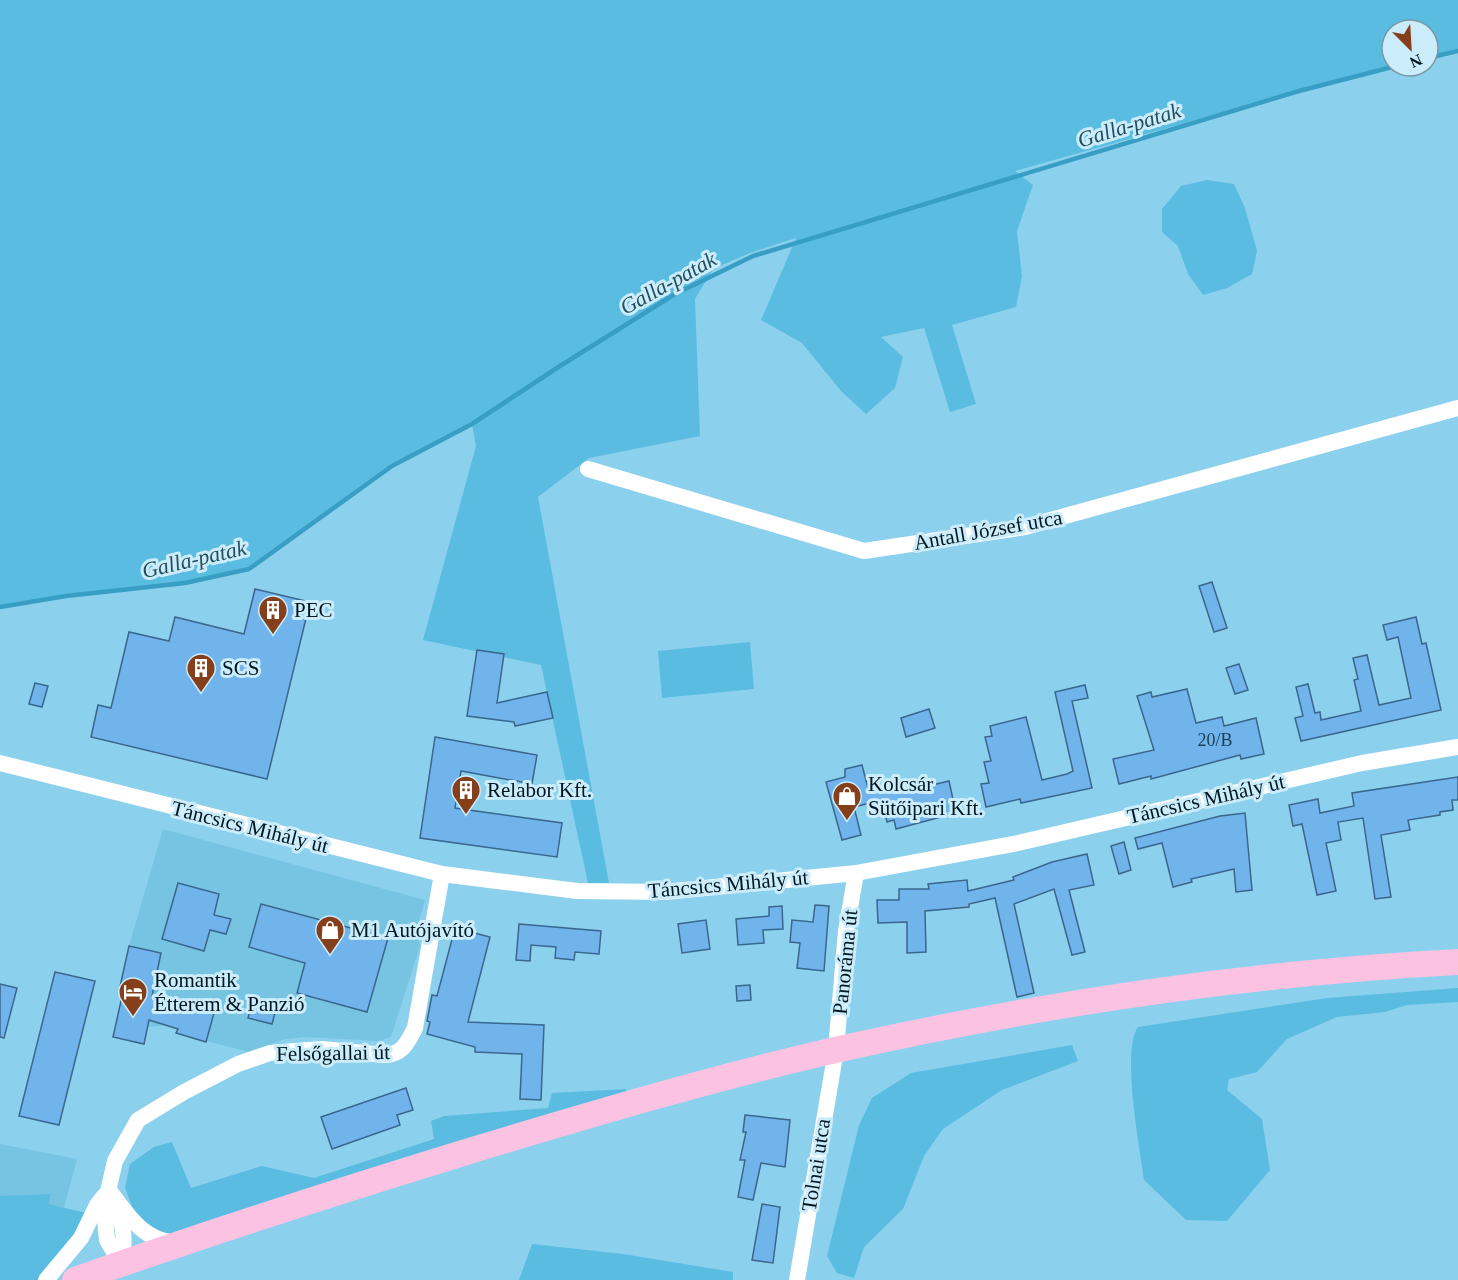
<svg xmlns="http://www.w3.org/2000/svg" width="1458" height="1280" font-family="'Times New Roman',serif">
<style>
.built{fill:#76c3e2}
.green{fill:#5bbce1}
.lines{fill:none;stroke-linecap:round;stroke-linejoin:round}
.stream{stroke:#389ec3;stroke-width:4.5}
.building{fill:#71b3eb;stroke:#39678d;stroke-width:1.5}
.minor{stroke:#fff;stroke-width:16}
.primary{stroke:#fcc2e2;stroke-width:26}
.labels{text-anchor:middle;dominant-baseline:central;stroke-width:6;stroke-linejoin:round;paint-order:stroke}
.number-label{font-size:18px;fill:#1c3e54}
.street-label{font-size:21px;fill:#001721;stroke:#cbecfa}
.poi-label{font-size:21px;fill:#001721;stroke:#cbecfa;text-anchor:start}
.water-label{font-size:22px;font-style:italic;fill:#244f5f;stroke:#cbecfa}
</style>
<rect width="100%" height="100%" fill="#8bd1ed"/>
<path class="built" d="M163 829 425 900 416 932 420 946 391 1037 379 1041 305 1037 285 1039 249 1052 176 1033 177 1029 166 1025 147 1027 151 1009 121 1002 119 991 129 946Z
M0 1144 77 1159 64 1208 0 1280Z"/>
<path class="green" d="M0 0H1458V51L1428 58V30H1392V66H1396L1299 91 1015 171 1033 185 1017 231 1022 276 1016 307 952 325 976 404 950 412 924 328 881 337 903 357 895 388 866 414 841 391 802 343 761 320 796 238 750 253 713 269 695 299 700 436 589 458 538 497 609 883H588L541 665 423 640 476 446 472 424 392 466 249 569 185 583 66 596 0 607Z
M1207 180 1234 184 1245 208 1257 251 1252 274 1227 288 1203 295 1188 274 1178 246 1162 232V209L1181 186Z
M750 642 754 689 662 698 658 651Z
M1458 988V1002L1407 1005 1385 1012 1337 1017 1287 1039 1257 1072 1229 1079 1227 1090 1262 1119 1270 1170 1227 1221 1186 1220 1144 1180C1140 1149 1121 1051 1138 1027L1327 998Z
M1072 1045 1078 1061 1002 1090 943 1129 924 1156 903 1209 864 1247 854 1278 837 1273 827 1256 859 1125 872 1098 911 1073Z
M626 1089 628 1099 171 1236 152 1232 135 1214 125 1188 130 1164 154 1147 172 1142 191 1188 262 1166 314 1178 434 1139 431 1121 444 1116 548 1108 552 1093Z
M51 1194 48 1204 86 1213 83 1223 39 1280H0V1196Z
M532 1244 623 1254 733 1272V1280H519Z"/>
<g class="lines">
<path class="stream" d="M1428 58 1458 51
M0 607 66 596 185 583 249 569 392 466 472 424 560 366 675 294 753 256 1299 91 1396 66"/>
</g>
<path class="building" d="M1212 582 1227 628 1214 632 1199 586Z
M255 589 310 602 267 779 91 737 98 705 111 708 129 632 169 641 175 617 244 634Z
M1416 617 1422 644 1426 643 1441 710 1301 741 1295 718 1303 716 1296 687 1308 684 1315 713 1320 712 1321 720 1361 711 1354 680 1358 679 1353 658 1367 655 1379 705 1411 698 1398 637 1387 640 1383 625Z
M477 650 504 654 497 703 547 692 553 718 515 726 514 722 467 716Z
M1239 664 1248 690 1235 694 1226 668Z
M35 683 48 686 42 707 29 704Z
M1085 685 1088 698 1072 701 1092 788 1021 803 1020 799 986 807 981 784 989 783 984 762 991 761 985 737 992 736 990 726 1026 717 1042 780 1067 774 1073 771 1055 692Z
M1187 689 1196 723 1222 717 1224 726 1256 718 1264 754 1241 759 1240 755 1151 779V776L1119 784 1113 759 1154 750 1137 696 1151 692 1152 697Z
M929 709 935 728 906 737 901 718Z
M435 737 537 755 532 784 461 771 455 808 562 823 557 857 420 838Z
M862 765 868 788 900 780 903 792 949 781 956 813 896 829 894 820 887 822 882 800 854 807 861 835 842 840 826 782 845 777V769Z
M1458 777V800H1452L1453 810 1440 812V815L1408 820 1410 830 1381 835 1391 897 1375 899 1363 818 1338 822 1341 840 1326 843 1336 891 1317 895 1302 824 1293 826 1289 805 1318 799 1320 813 1354 806 1352 793Z
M1245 813 1252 890 1236 892 1234 869 1191 879 1192 882 1173 887 1162 843 1138 849 1135 838 1220 816Z
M1124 842 1131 870 1119 874 1111 846Z
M1087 854 1094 885 1069 890 1085 952 1072 955 1054 889 1014 904 1034 993 1017 997 995 898 969 904V907L925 911 926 952 907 953V922L878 923 877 900H899V889H929L928 884 967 880 968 891 1014 880 1013 877 1052 862Z
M178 883 219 894 214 915 231 919 226 934 210 930 204 951 162 939Z
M261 904 388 938 367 1012 297 993 305 963 249 947Z
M815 905 829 906 824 971 797 968 800 943 790 942 792 920 813 922Z
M782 906 783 929 763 930 764 943 738 945 736 919 769 916V907Z
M706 920 710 949 682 953 678 924Z
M519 924 601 931 599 954 575 952 574 960 555 958 556 947 531 945 530 961 516 960Z
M455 928 490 937 468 1022 544 1025 541 1100 520 1099 522 1054 475 1052V1047L427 1034 430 1022 427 1021 431 1000 432 995 437 996Z
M129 946 161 953 152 996 214 1013 206 1042 176 1033 178 1029 149 1020 144 1044 113 1037 123 992 119 991Z
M55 972 95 981 59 1125 19 1116Z
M0 984 17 988 4 1038 0 1037Z
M750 985 751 1000 737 1001 736 986Z
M253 999 277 1005 272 1024 248 1018Z
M406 1088 413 1110 397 1115 400 1125 332 1149 321 1117Z
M745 1115 790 1120 785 1167 761 1163 753 1200 738 1197 745 1160H740L746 1132H743Z
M762 1204 780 1207 773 1263 752 1260Z"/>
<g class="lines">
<path class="minor" d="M588 469 864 551 1025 527 1458 408
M0 763 442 874 577 891 665 892 856 873 1018 843 1362 763 1458 747
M109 1190C126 1213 146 1245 179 1242
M116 1207C125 1226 125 1243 121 1264
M121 1264 107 1240 104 1209 115 1161 138 1120 184 1092 238 1064 270 1053 322 1049 385 1055C403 1054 407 1043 415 1028L442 874
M46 1280 81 1238 97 1205 105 1195
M797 1280 836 1050 846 931 856 873"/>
<path class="primary" d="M75 1280C208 1233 342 1190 476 1149 595 1113 714 1078 835 1050 1040 1004 1248 973 1458 962"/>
</g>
<defs>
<g id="building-pin" transform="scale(1.5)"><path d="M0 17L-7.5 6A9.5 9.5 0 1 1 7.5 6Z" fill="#853f1a" stroke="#cbecfa"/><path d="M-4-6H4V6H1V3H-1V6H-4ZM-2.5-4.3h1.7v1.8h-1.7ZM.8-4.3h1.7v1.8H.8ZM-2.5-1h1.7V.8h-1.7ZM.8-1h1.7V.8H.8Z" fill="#fff"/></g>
<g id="shop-pin" transform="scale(1.5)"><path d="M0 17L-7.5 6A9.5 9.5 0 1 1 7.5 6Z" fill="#853f1a" stroke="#cbecfa"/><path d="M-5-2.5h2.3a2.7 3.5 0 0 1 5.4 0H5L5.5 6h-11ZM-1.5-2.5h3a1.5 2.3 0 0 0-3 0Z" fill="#fff"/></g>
<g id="hotel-pin" transform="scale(1.5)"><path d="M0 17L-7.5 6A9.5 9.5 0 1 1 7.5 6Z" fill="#853f1a" stroke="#cbecfa"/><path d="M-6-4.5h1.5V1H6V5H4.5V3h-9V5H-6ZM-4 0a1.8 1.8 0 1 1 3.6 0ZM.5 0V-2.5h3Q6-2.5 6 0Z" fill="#fff"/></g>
</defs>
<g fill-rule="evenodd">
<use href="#building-pin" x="273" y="610"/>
<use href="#building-pin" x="201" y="668"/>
<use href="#building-pin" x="466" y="790"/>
<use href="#shop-pin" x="847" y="796"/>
<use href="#shop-pin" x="330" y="930"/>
<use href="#hotel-pin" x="133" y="992"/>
</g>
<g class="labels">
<g class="number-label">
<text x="1215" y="740">20/B</text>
</g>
<g class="street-label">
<text transform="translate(988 530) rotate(-10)">Antall József utca</text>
<text transform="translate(1206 799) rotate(-13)">Táncsics Mihály út</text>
<text transform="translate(250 827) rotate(14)">Táncsics Mihály út</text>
<text transform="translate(728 884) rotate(-5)">Táncsics Mihály út</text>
<text transform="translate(845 962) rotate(-84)">Panoráma út</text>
<text transform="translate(333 1053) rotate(-1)">Felsőgallai út</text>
<text transform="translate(816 1165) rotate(-81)">Tolnai utca</text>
</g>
<g class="poi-label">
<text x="294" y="610">PEC</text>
<text x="222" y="668">SCS</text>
<text x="868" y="784">Kolcsár<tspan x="868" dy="24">Sütőipari Kft.</tspan></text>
<text x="487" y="790">Relabor Kft.</text>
<text x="351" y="930">M1 Autójavító</text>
<text x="154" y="980">Romantik<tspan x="154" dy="24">Étterem &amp; Panzió</tspan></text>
</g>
<g class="water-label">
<text transform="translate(1129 125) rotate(-17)">Galla-patak</text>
<text transform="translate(668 283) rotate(-29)">Galla-patak</text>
<text transform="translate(194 559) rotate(-13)">Galla-patak</text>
</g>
</g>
<g transform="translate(1410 48) rotate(156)"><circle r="28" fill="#cbecfa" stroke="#7a97a3" stroke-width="1.5"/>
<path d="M0-4.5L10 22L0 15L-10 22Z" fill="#853f1a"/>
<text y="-9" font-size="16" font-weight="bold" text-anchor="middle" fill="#001721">N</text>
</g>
</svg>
